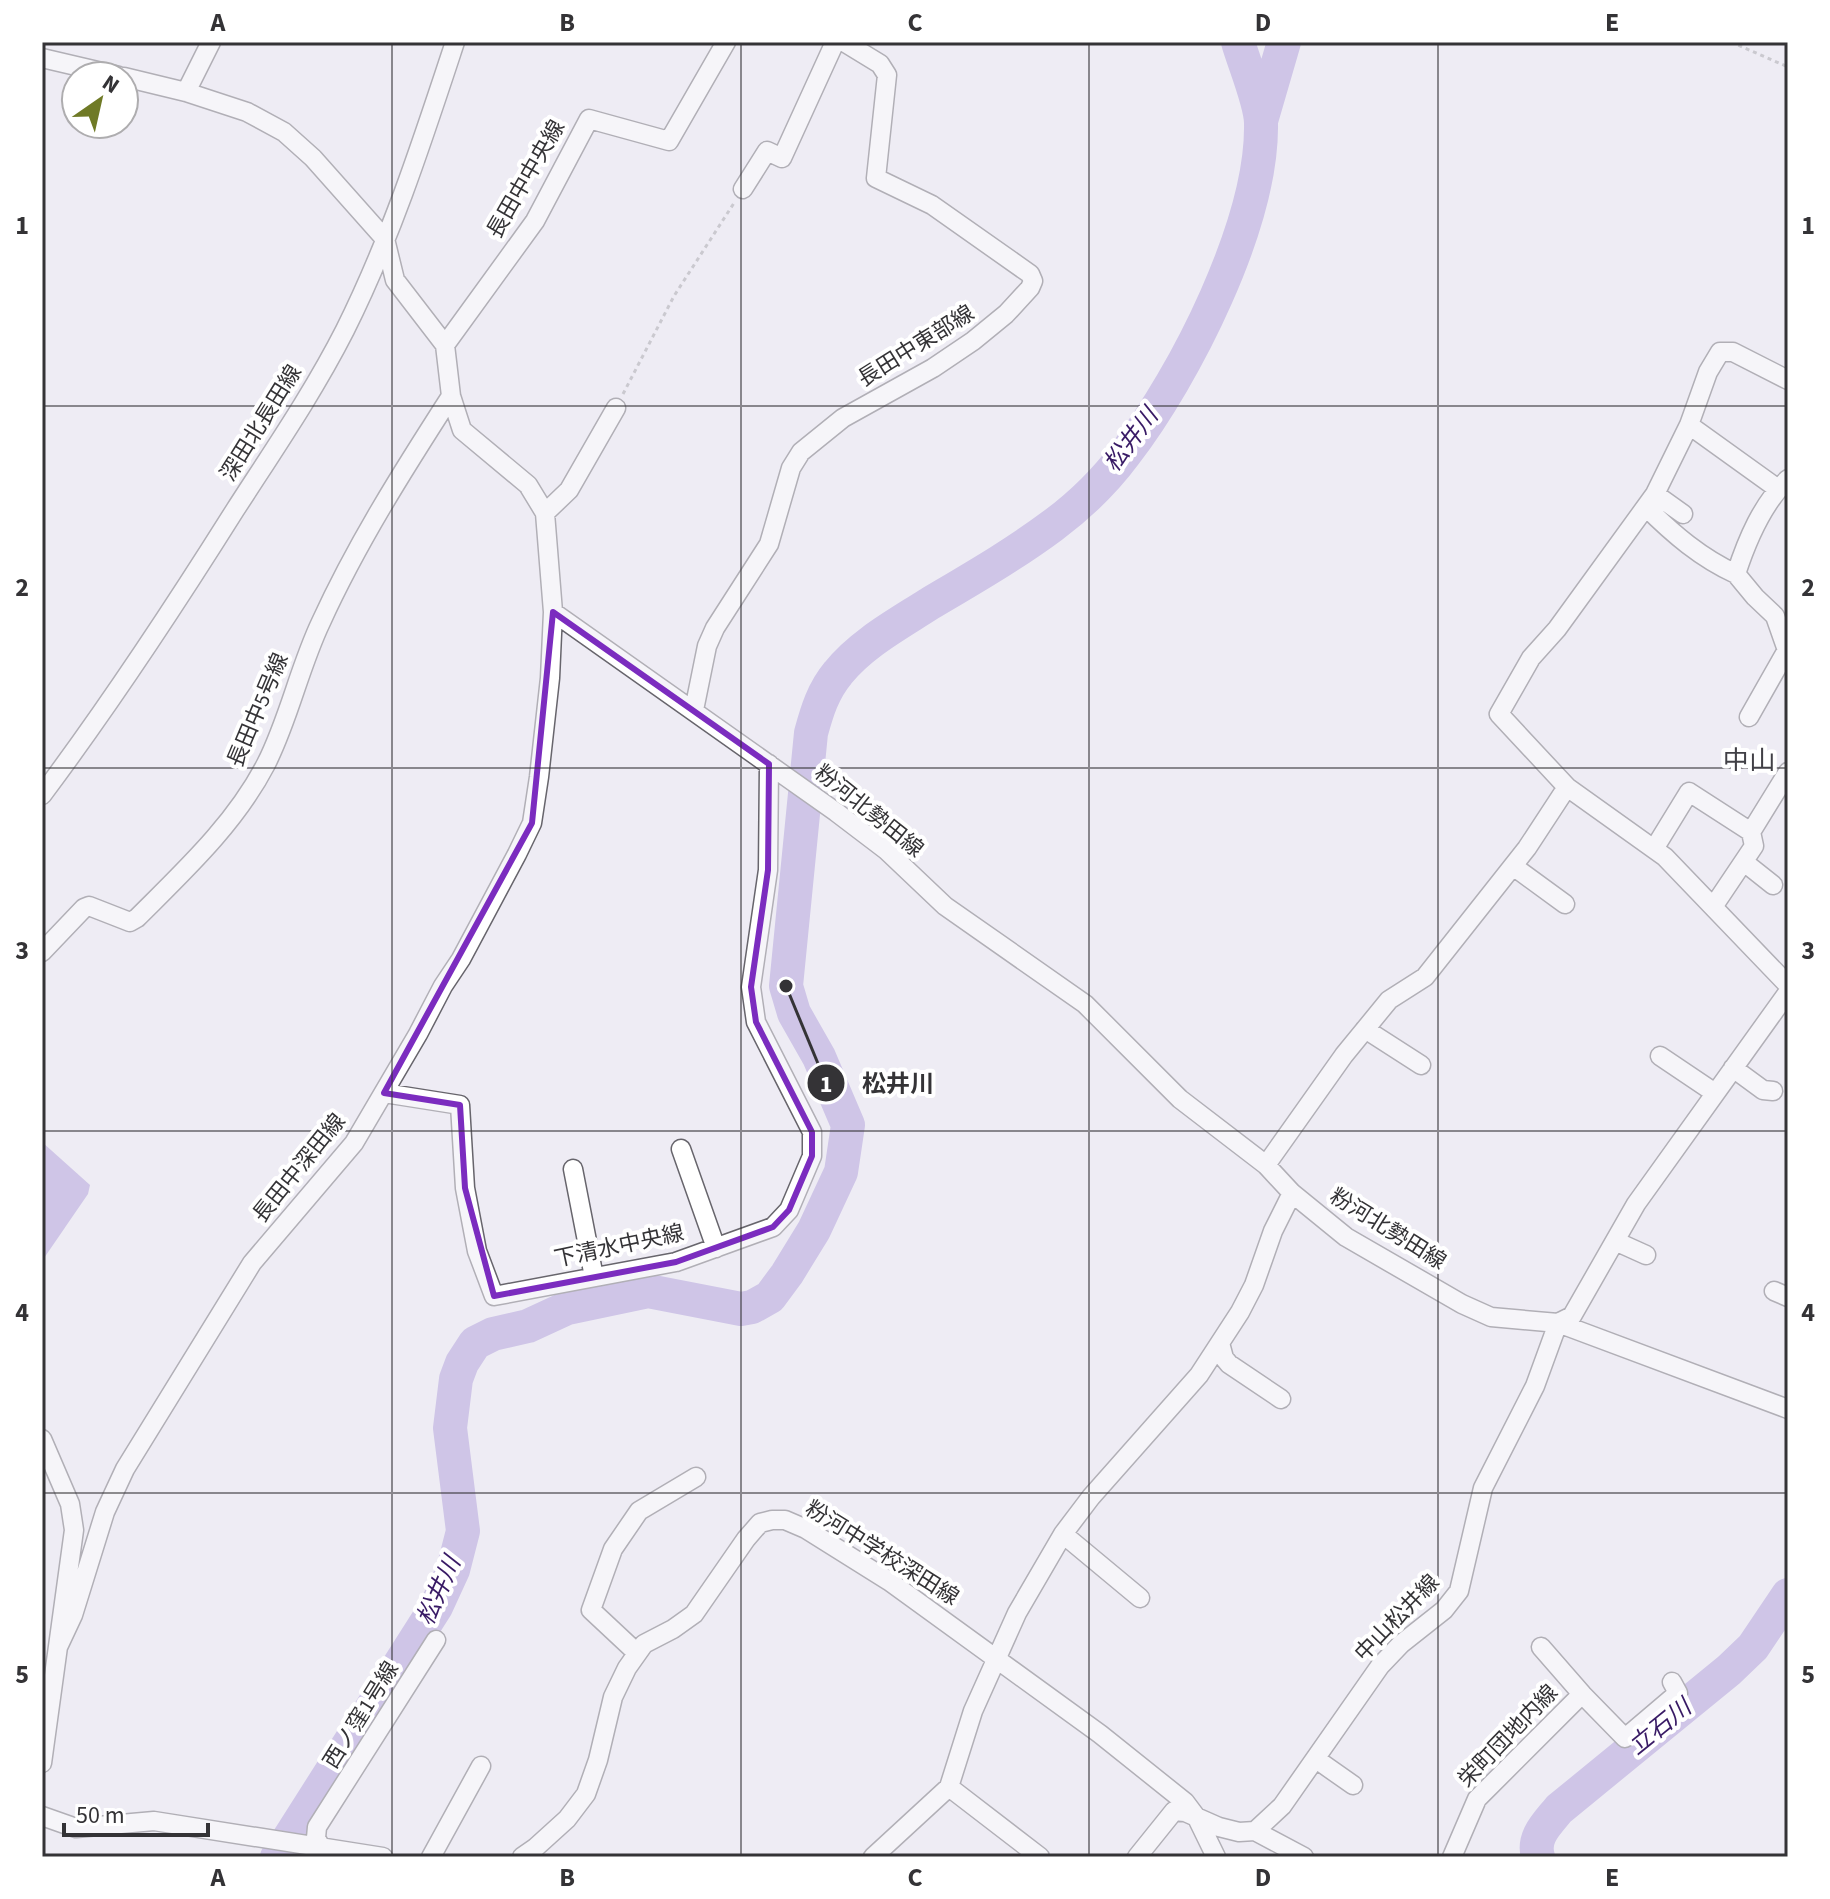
<svg xmlns="http://www.w3.org/2000/svg" width="1830" height="1899" font-family="'Source Sans 3','Noto Sans JP',sans-serif">
<style>
.water{fill:#a896d7}
.lines{fill:none;stroke-linecap:round;stroke-linejoin:round}
.river{stroke:#a896d7;stroke-width:34}
.minor-casing{stroke:#67656c;stroke-width:21}
.path{stroke:#9e9da3;stroke-width:3;stroke-dasharray:4 4;stroke-linecap:butt}
.minor{stroke:#fff;stroke-width:18}
.marked{fill:none;stroke:#7b2cbf;stroke-width:6;stroke-linejoin:round}
.grid{fill:none;stroke:#343336;stroke-width:2;stroke-opacity:0.55}
.labels{text-anchor:middle;dominant-baseline:central;stroke-width:8;stroke-linejoin:round;paint-order:stroke}
.street-label{font-size:22px;fill:#343336;stroke:#fff}
.water-label{font-size:24px;font-style:italic;fill:#381a65;stroke:#fff}
.quarter-label{font-size:26px;fill:#414046;stroke:#fff}
.leader{fill:none;stroke:#343336;stroke-width:3}
.callout-dot{fill:#343336;stroke:#fff;stroke-width:3}
.mark-label{font-size:24px;text-anchor:middle;font-weight:bold;fill:#fff}
.callout-label{font-size:24px;text-anchor:middle;font-weight:bold;fill:#343336;stroke:#fff;stroke-width:8;stroke-linejoin:round;paint-order:stroke}
.neatline{fill:none;stroke:#343336;stroke-width:3}
.grid-label{font-size:26px;text-anchor:middle;font-weight:bold;fill:#343336}
</style>
<rect width="100%" height="100%" fill="#eeecf4"/>
<path class="water" d="M42 1142 90 1185 88 1194 42 1261Z"/>
<g class="lines">
<path class="river" d="M1261 121 1284 42
M277 1857 436 1607 453 1570 463 1531 450 1428 456 1379 462 1363 475 1343 493 1334 528 1326 567 1308 648 1291 741 1309 752 1307 770 1297 787 1274 814 1230 841 1172 848 1125 819 1057 794 1013 786 986 811 733C817 711 823 691 838 673 861 644 898 624 929 604 971 579 1013 555 1052 526 1079 506 1105 481 1125 454 1185 376 1263 223 1261 123 1261 103 1244 63 1238 42
M1538 1857C1532 1837 1547 1824 1559 1809L1729 1670 1753 1647 1788 1595"/>
<g class="minor-casing">
<path id="minor" d="M42 58 119 76
M186 92 211 42
M743 189 767 151 782 158 835 42
M445 345 535 221 589 119 669 141 726 42
M1689 425 1778 489
M1788 479C1762 504 1747 540 1736 574L1755 597 1775 616 1788 653
M1655 494 1683 514
M1646 507C1673 534 1701 558 1736 574
M545 513 569 490 616 408
M553 612 836 812 886 850 945 906 1085 1004 1180 1099 1266 1165 1292 1193 1346 1237 1462 1304 1491 1317 1558 1323 1788 1409
M694 710 707 646 715 628 769 544 791 468 801 452 843 418 933 368 973 341 1006 314 1030 288 1033 281 1030 274 932 205 876 178 887 75 880 64 844 42
M1749 717 1787 650
M1567 787 1665 857 1788 985
M42 795C111 703 174 607 235 510 273 451 313 393 345 330 391 238 423 139 455 42
M1654 849 1689 792 1751 832
M1744 862 1773 885
M1513 866 1565 904
M1713 907 1754 846 1751 832 1788 772
M42 952 84 908 89 906 130 922 137 918C184 871 235 824 266 764 289 719 299 668 321 622 357 543 404 469 451 396
M1365 1029 1421 1065
M1660 1056 1715 1093
M1733 1068 1763 1090 1773 1091
M384 1093 460 1105 465 1188 477 1251 494 1296 676 1262 773 1227 789 1210 812 1156V1132L756 1022 751 987 768 870 769 764
M681 1149 716 1248
M1266 1165 1344 1055 1389 1000 1425 977 1527 848 1567 787 1499 714 1531 658 1557 629 1655 494 1689 425 1708 372 1720 352H1733L1788 380
M573 1169 594 1277
M1615 1241 1646 1255
M1774 1291 1788 1297
M1220 1343 1224 1358 1229 1364 1281 1399
M42 1439 70 1504 74 1530 42 1763
M1063 1534 1140 1598
M58 1647 73 1615 105 1512 125 1469 252 1263 354 1143 418 1034 443 986 461 959 517 854 532 823 539 777 550 678 553 612 545 513 528 485 462 430 451 396 445 345 395 280 385 239 313 158 284 132 247 112 186 92 124 77
M1541 1647 1582 1694
M637 1653 591 1610 613 1549 639 1511 696 1477
M1316 1759 1353 1785
M949 1787 1040 1857
M42 1816 76 1828 154 1821 383 1857
M1255 1831 1304 1857
M317 1853 321 1847 316 1838 317 1827 436 1640
M431 1857 481 1766
M522 1857 535 1848 567 1819 586 1794 598 1760 613 1697 627 1668 644 1644 673 1629 694 1614 746 1539 760 1523 772 1520H785L806 1529 889 1581 1100 1734 1185 1802 1197 1818 1216 1857
M873 1857 949 1787 973 1711 1017 1613 1063 1534 1091 1497 1199 1375 1240 1312 1254 1285 1273 1231 1292 1193
M1137 1857 1174 1811 1185 1812 1219 1827 1239 1832 1255 1831 1282 1806 1380 1666 1401 1644 1444 1610 1459 1591 1483 1488 1535 1386 1558 1323 1572 1316 1636 1204 1788 992
M1452 1857 1477 1799 1582 1694 1625 1738 1678 1693 1672 1682"/>
</g>
<path class="path" d="M1731 42 1788 67
M623 394 674 296 734 203"/>
<use href="#minor" class="minor"/>
</g>
<path d="M0 0H1830V1899H0ZM553 612 769 764 768 870 751 987 756 1022 812 1132V1156L789 1210 773 1227 676 1262 494 1296 465 1188 460 1105 384 1093 532 823Z" fill="#eeecf4" fill-opacity=".55" fill-rule="evenodd"/>
<path class="marked" d="M553 612 769 764 768 870 751 987 756 1022 812 1132V1156L789 1210 773 1227 676 1262 494 1296 465 1188 460 1105 384 1093 532 823Z"/>
<path class="grid" d="M392 42V1857M741 42V1857M1089 42V1857M1438 42V1857M42 406H1788M42 768H1788M42 1131H1788M42 1493H1788"/>
<g class="labels">
<g class="street-label">
<text transform="translate(526 179) rotate(-60)">長田中中央線</text>
<text transform="translate(916 346) rotate(-32)">長田中東部線</text>
<text transform="translate(261 423) rotate(-58)">深田北長田線</text>
<text transform="translate(258 710) rotate(-67)">長田中5号線</text>
<text transform="translate(869 811) rotate(39)">粉河北勢田線</text>
<text transform="translate(299 1168) rotate(-51)">長田中深田線</text>
<text transform="translate(1388 1229) rotate(32)">粉河北勢田線</text>
<text transform="translate(619 1246) rotate(-12)">下清水中央線</text>
<text transform="translate(882 1553) rotate(32)">粉河中学校深田線</text>
<text transform="translate(1397 1618) rotate(-46)">中山松井線</text>
<text transform="translate(361 1715) rotate(-58)">西ノ窪1号線</text>
<text transform="translate(1508 1736) rotate(-46)">栄町団地内線</text>
</g>
<g class="water-label">
<text transform="translate(1131 440) rotate(-53)">松井川</text>
<text transform="translate(439 1591) rotate(-66)">松井川</text>
<text transform="translate(1660 1727) rotate(-39)">立石川</text>
</g>
<g class="quarter-label">
<text x="1749" y="760">中山</text>
</g>
</g>
<path class="leader" d="M786 986L826 1083"/>
<g class="callout-dot">
<circle cx="786" cy="986" r="8"/>
<circle cx="826" cy="1083" r="20"/>
</g>
<g class="mark-label">
<text x="826" y="1092">1</text>
</g>
<g class="callout-label">
<text x="898" y="1092">松井川</text>
</g>
<rect width="1830" height="1899" fill="none" stroke="#ffffff" stroke-width="88"/>
<g transform="translate(100 100) rotate(34)"><circle r="38" fill="#ffffff" stroke="#aeadaf" stroke-width="2"/>
<path d="M0-6L14 30L0 20L-14 30Z" fill="#6f7a26"/>
<text y="-12" font-size="22" font-weight="bold" text-anchor="middle" fill="#343336">N</text>
</g>
<path d="M64 1823v12h144v-12" fill="none" stroke="#343336" stroke-width="4"/>
<text x="76" y="1823" font-size="24" fill="#343336" stroke="#ffffff" stroke-width="6" paint-order="stroke">50 m</text>
<rect x="44" y="44" width="1742" height="1811" class="neatline"/>
<g class="grid-label">
<text x="218" y="31">A</text>
<text x="567" y="31">B</text>
<text x="915" y="31">C</text>
<text x="1263" y="31">D</text>
<text x="1612" y="31">E</text>
<text x="22" y="234">1</text>
<text x="1808" y="234">1</text>
<text x="22" y="596">2</text>
<text x="1808" y="596">2</text>
<text x="22" y="959">3</text>
<text x="1808" y="959">3</text>
<text x="22" y="1321">4</text>
<text x="1808" y="1321">4</text>
<text x="22" y="1683">5</text>
<text x="1808" y="1683">5</text>
<text x="218" y="1886">A</text>
<text x="567" y="1886">B</text>
<text x="915" y="1886">C</text>
<text x="1263" y="1886">D</text>
<text x="1612" y="1886">E</text>
</g>
</svg>
